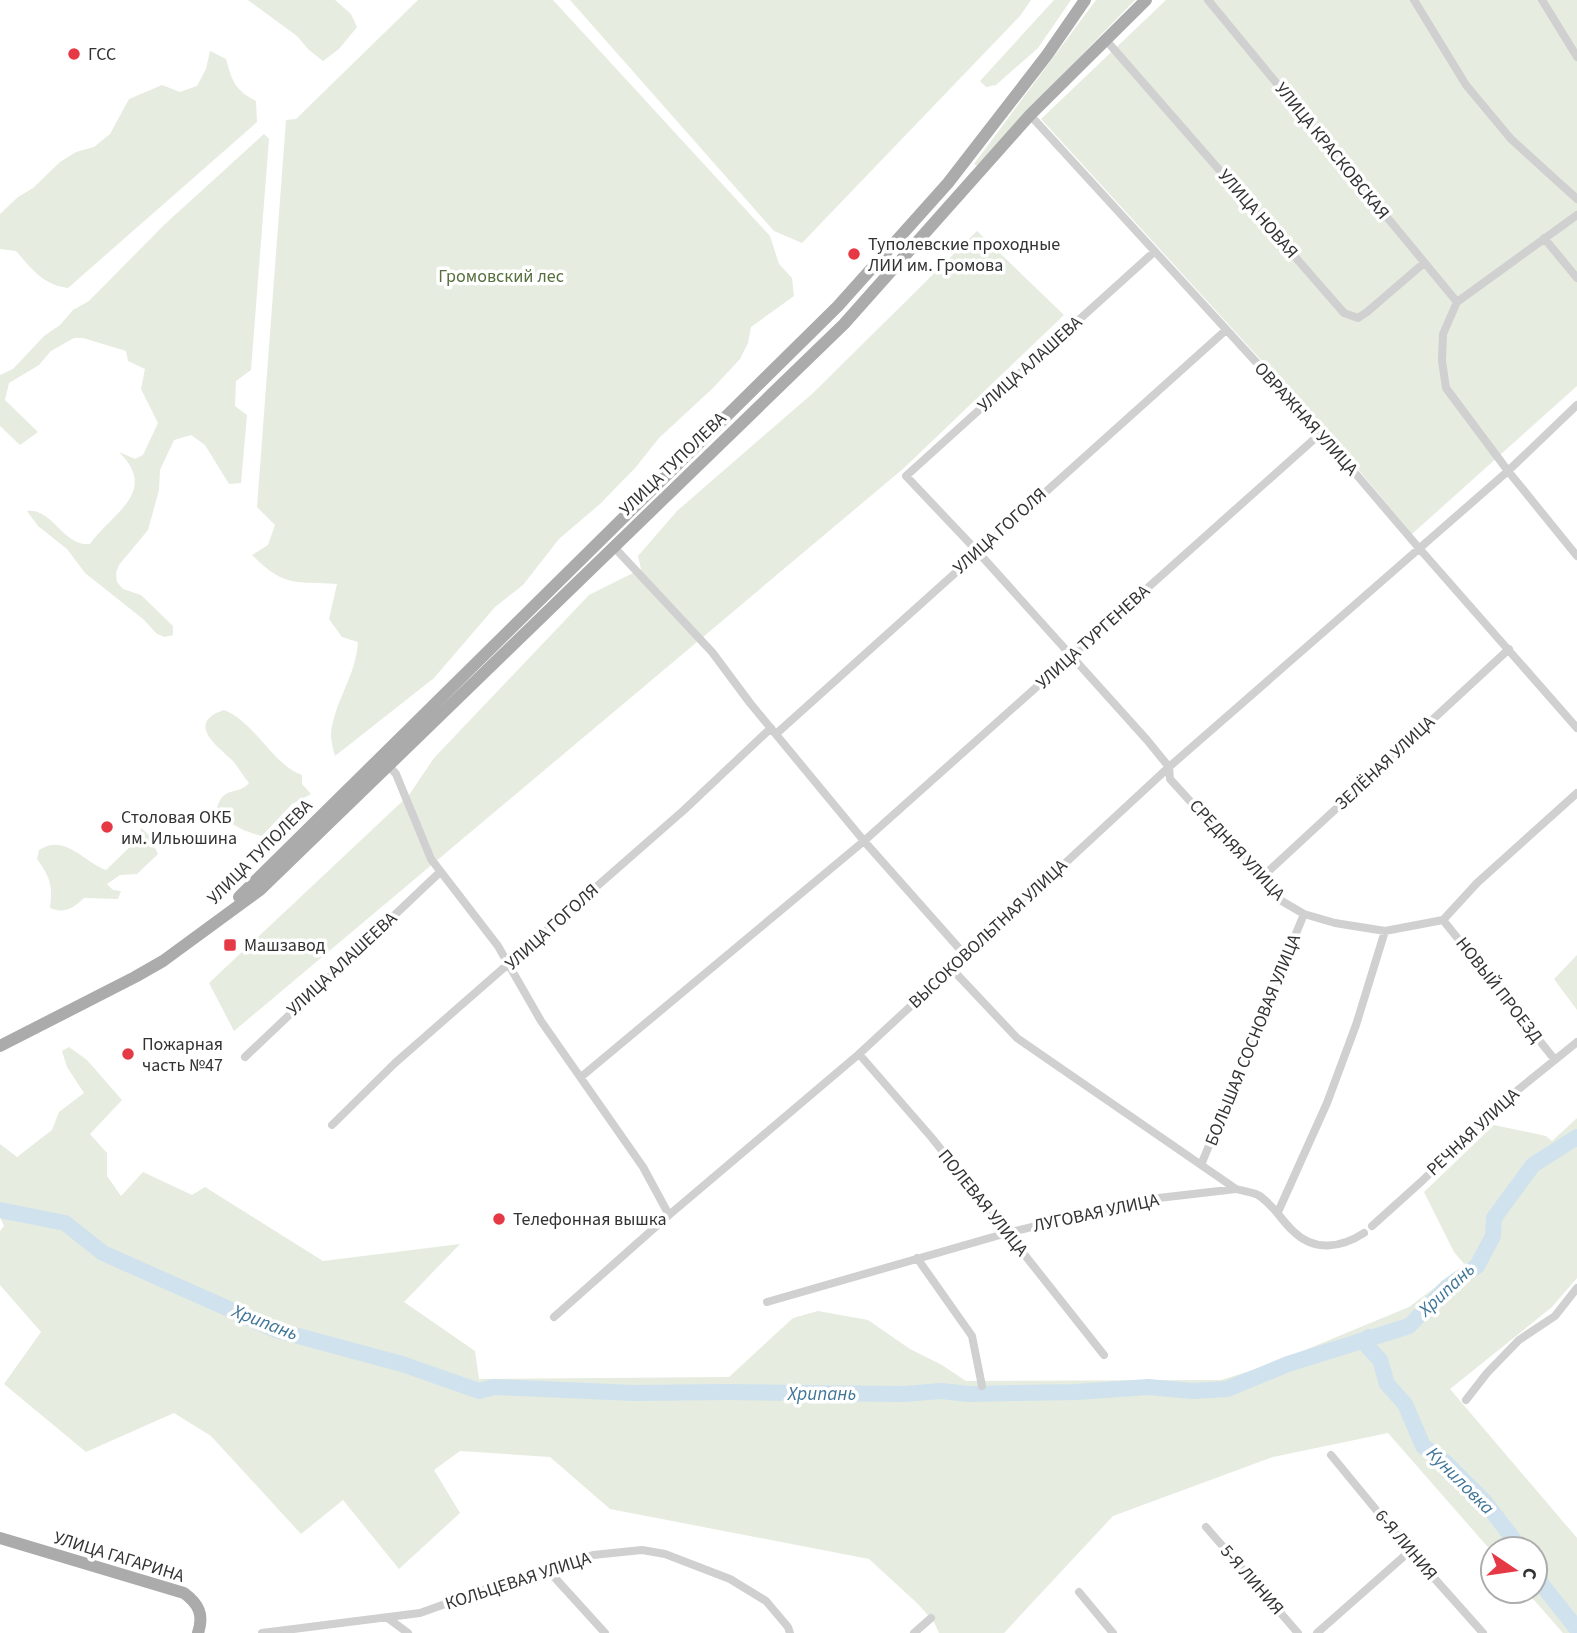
<svg xmlns="http://www.w3.org/2000/svg" width="1577" height="1633" font-family="'Source Sans 3',sans-serif">
<style>
.green{fill:#e6ecdf}
.lines{fill:none;stroke-linecap:round;stroke-linejoin:round}
.river{stroke:#cfe2ee;stroke-width:16}
.street{stroke:#d0d0d0;stroke-width:8}
.primary{stroke:#ababab;stroke-width:12}
.poi-dot{fill:#e63946;stroke:#fff;stroke-width:2.5}
.labels{text-anchor:middle;dominant-baseline:central;stroke-width:7;stroke-linejoin:round;paint-order:stroke}
.poi-label{font-size:18px;fill:#333;stroke:#fff;text-anchor:start}
.street-label{font-size:18px;fill:#333;stroke:#fff}
.park-label{font-size:18px;fill:#56703f;stroke:#fff}
.water-label{font-size:19px;font-style:italic;fill:#3f7597;stroke:#fff}
</style>
<rect width="100%" height="100%" fill="#fff"/>
<path class="green" d="M248 0H335L351 14 357 27 339 49 323 61 309 50 297 36Z
M418 0H553L770 236 779 264 792 278 794 296 751 327 748 343 740 359 713 388 659 438 636 467 600 504 559 539 523 585 495 607 434 678 335 756C333 749 331 741 331 734 334 702 356 676 358 642L342 637 329 619 337 584C295 581 285 588 252 555L268 545 275 525 257 507 286 120 296 119Z
M570 0H1031L1020 16 802 243 774 231Z
M1054 0H1071L1038 48 996 85 986 87 980 81Z
M1096 0H1135L1024 114 978 166 974 164Z
M1166 0H1577V386L1412 534 1332 438 1041 119Z
M210 51 226 59C232 81 235 90 256 101L257 122 68 288C43 285 31 268 16 251L0 249V214L18 197 33 188 60 162 76 152 94 147 110 134 129 99 162 85 180 92 197 86 206 69Z
M264 134 269 139 251 370 236 381 235 406 247 415 241 483 229 484 205 445 191 435 174 440 160 470 159 490 148 530 119 565 116 573 117 582 123 589 141 595 173 626V635L165 637 157 634 143 619 85 573 67 549 38 526 27 511C53 508 63 547 90 544 113 512 159 492 119 452L135 459 143 455 158 423 141 389 145 369 128 361 126 351 83 338H74L51 351 39 365 9 383 5 400 38 432 20 445 0 426V375L13 369 44 336 60 325 73 310 89 301 164 225Z
M977 231 1064 315 904 468 234 1031 209 983 409 795 434 758 589 595 641 569 638 556 677 511 813 393Z
M224 710C255 722 274 766 302 775V784L311 794 292 804 262 836C245 832 226 824 217 808 223 785 238 796 249 783 243 776 239 768 233 761 217 746 185 723 224 710Z
M141 828 148 834 158 854 137 874 120 875 107 884 113 890 121 891 118 899 84 898C74 908 64 914 50 908 53 885 50 877 37 859L39 850C64 833 83 861 106 870L140 837Z
M1577 955V1010L1554 979Z
M69 1047 87 1060 122 1100 90 1134 107 1153V1176L121 1196 143 1172 192 1195 205 1187 323 1261 460 1244 404 1302 475 1351 479 1379 729 1377 793 1318 818 1311 868 1320 910 1349 942 1365 966 1381 1221 1380 1269 1365 1409 1307 1465 1265 1454 1252 1424 1192 1494 1125 1546 1136 1552 1141 1577 1118V1278L1552 1307 1450 1389 1577 1538V1633H1563L1526 1591H1535V1549H1493V1553L1388 1433 1273 1457 1113 1516 1004 1633H939L934 1622 918 1604 869 1559 610 1509 550 1457 460 1451 434 1470 460 1513 399 1569 343 1500 301 1534 211 1436 174 1413 86 1452 4 1384 41 1332 0 1285V1231L4 1226 0 1217V1144L17 1157 52 1130 59 1112 84 1093 67 1067 62 1051Z"/>
<g class="lines">
<path class="river" d="M0 1210 65 1223 103 1253 276 1330 402 1364 479 1391 494 1387 633 1393 727 1392 904 1394 941 1391 969 1394 1076 1392 1148 1387 1193 1391 1227 1389 1288 1364 1409 1326 1447 1287 1477 1266 1493 1236 1494 1218 1533 1165 1577 1137
M1369 1337 1368 1347 1380 1360 1387 1384 1405 1404 1423 1446 1446 1463 1485 1502 1521 1549
M1535 1570 1543 1586 1577 1629"/>
<path class="street" d="M1208 0 1457 302
M1414 0 1466 85 1511 139 1577 199
M1542 0 1577 57
M1105 39 1344 313 1358 318 1367 312 1424 263
M1030 115 1321 433 1418 547 1577 728
M1577 215 1457 302 1443 334 1442 361 1446 388 1508 471 1577 556
M1544 238 1577 278
M1154 252 906 476 977 551 1147 740 1169 767 1170 779 1280 900 1304 914 1335 923 1385 931 1443 920
M613 546 712 652 750 703 864 841 965 955
M776 734 1226 330
M389 766 396 774 431 859 498 946 541 1021 643 1167 669 1215
M1261 878 1509 649
M1443 920 1477 883 1577 793
M1443 920 1555 1060
M951 968 1017 1038 1236 1189C1243 1191 1252 1192 1258 1195 1273 1204 1281 1220 1293 1231 1314 1252 1341 1248 1364 1233
M859 1054 932 1138 1104 1355
M245 1057 440 872
M581 1077 864 841 1321 433
M332 1125 395 1063 684 810 771 728
M1201 1165 1304 914
M1278 1212 1327 1103 1356 1025 1385 931
M1372 1226 1422 1181 1503 1102 1577 1042
M917 1258 972 1336 982 1386
M767 1302 1007 1233 1081 1215 1150 1199 1236 1189
M554 1317 669 1215 859 1054 1169 767 1508 471 1577 405
M1466 1400 1487 1373 1519 1340 1555 1316 1577 1288
M1331 1455 1410 1551 1483 1633
M1206 1527 1298 1633
M546 1568 605 1633
M1079 1592 1113 1633
M389 1619 408 1633
M262 1633 420 1613 546 1568 593 1555 642 1550 665 1554 730 1579 766 1601 788 1627 790 1633
M914 1633 931 1618
M1317 1633 1410 1551"/>
<path class="primary" d="M239 897 838 306 948 183 1047 55 1085 0
M0 1046 135 977 163 961 260 890 844 324 1030 115 1146 0
M0 1538 184 1593C199 1604 204 1615 198 1633"/>
</g>
<g class="poi-dot">
<circle cx="74" cy="54" r="7"/>
<circle cx="854" cy="254" r="7"/>
<circle cx="107" cy="827" r="7"/>
<rect x="223" y="938" width="14" height="14" rx="3.5"/>
<circle cx="128" cy="1054" r="7"/>
<circle cx="499" cy="1219" r="7"/>
</g>
<g class="labels">
<g class="poi-label">
<text x="88" y="54">ГСС</text>
<text x="868" y="244">Туполевские проходные<tspan x="868" dy="21">ЛИИ им. Громова</tspan></text>
<text x="121" y="817">Столовая ОКБ<tspan x="121" dy="21">им. Ильюшина</tspan></text>
<text x="244" y="945">Машзавод</text>
<text x="142" y="1044">Пожарная<tspan x="142" dy="21">часть №47</tspan></text>
<text x="513" y="1219">Телефонная вышка</text>
</g>
<g class="street-label">
<text transform="translate(1332 151) rotate(51)">УЛИЦА КРАСКОВСКАЯ</text>
<text transform="translate(1258 214) rotate(49)">УЛИЦА НОВАЯ</text>
<text transform="translate(1030 364) rotate(-42)">УЛИЦА АЛАШЕВА</text>
<text transform="translate(1306 419) rotate(48)">ОВРАЖНАЯ УЛИЦА</text>
<text transform="translate(673 464) rotate(-44)">УЛИЦА ТУПОЛЕВА</text>
<text transform="translate(1000 531) rotate(-42)">УЛИЦА ГОГОЛЯ</text>
<text transform="translate(1093 637) rotate(-42)">УЛИЦА ТУРГЕНЕВА</text>
<text transform="translate(1385 763) rotate(-43)">ЗЕЛЁНАЯ УЛИЦА</text>
<text transform="translate(1237 850) rotate(47)">СРЕДНЯЯ УЛИЦА</text>
<text transform="translate(260 852) rotate(-45)">УЛИЦА ТУПОЛЕВА</text>
<text transform="translate(552 927) rotate(-42)">УЛИЦА ГОГОЛЯ</text>
<text transform="translate(988 934) rotate(-43)">ВЫСОКОВОЛЬТНАЯ УЛИЦА</text>
<text transform="translate(342 964) rotate(-43)">УЛИЦА АЛАШЕЕВА</text>
<text transform="translate(1499 990) rotate(52)">НОВЫЙ ПРОЕЗД</text>
<text transform="translate(1253 1040) rotate(-68)">БОЛЬШАЯ СОСНОВАЯ УЛИЦА</text>
<text transform="translate(1473 1132) rotate(-43)">РЕЧНАЯ УЛИЦА</text>
<text transform="translate(983 1203) rotate(51)">ПОЛЕВАЯ УЛИЦА</text>
<text transform="translate(1096 1213) rotate(-12)">ЛУГОВАЯ УЛИЦА</text>
<text transform="translate(1406 1545) rotate(50)">6-Я ЛИНИЯ</text>
<text transform="translate(119 1557) rotate(17)">УЛИЦА ГАГАРИНА</text>
<text transform="translate(1252 1580) rotate(49)">5-Я ЛИНИЯ</text>
<text transform="translate(518 1581) rotate(-18)">КОЛЬЦЕВАЯ УЛИЦА</text>
</g>
<g class="park-label">
<text x="501" y="276">Громовский лес</text>
</g>
<g class="water-label">
<text transform="translate(1447 1290) rotate(-43)">Хрипань</text>
<text transform="translate(265 1323) rotate(21)">Хрипань</text>
<text x="822" y="1394">Хрипань</text>
<text transform="translate(1460 1481) rotate(45)">Куниловка</text>
</g>
</g>
<g transform="translate(1514 1570) rotate(103)"><circle r="33" fill="#ffffff" stroke="#adadad" stroke-width="2"/>
<path d="M0-5L12 26L0 18L-12 26Z" fill="#e63946"/>
<text y="-10" font-size="19" font-weight="bold" text-anchor="middle" fill="#333333">С</text>
</g>
</svg>
